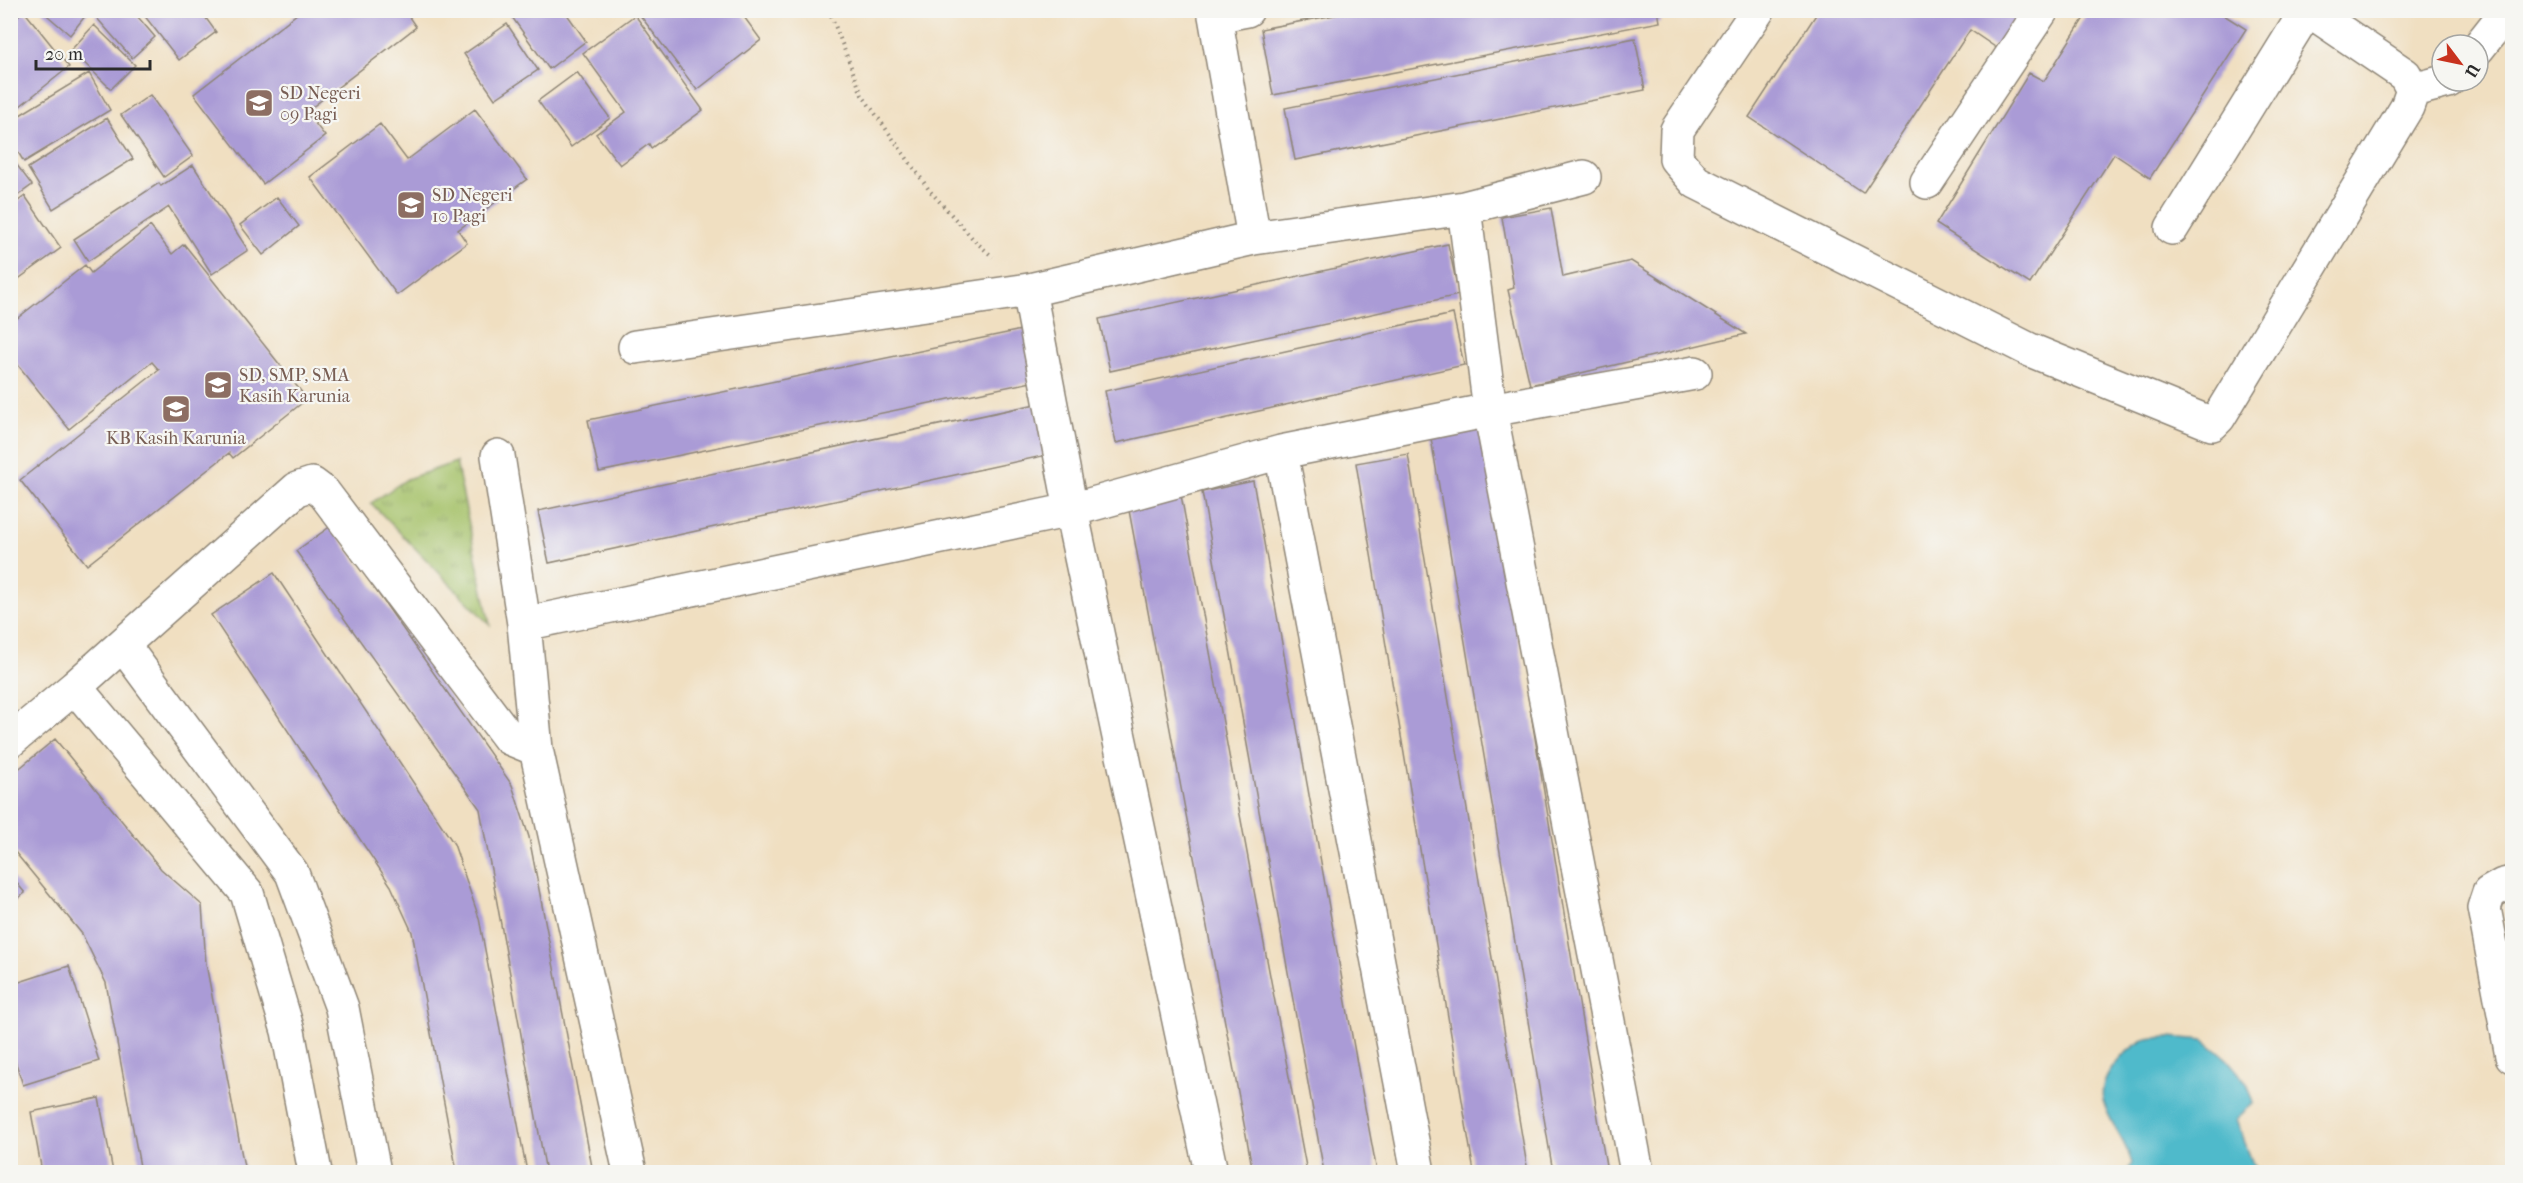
<svg xmlns="http://www.w3.org/2000/svg" width="2523" height="1183" font-family="'IM FELL French Canon',serif">
<style>
.grass{fill:url(#grass-tufts);stroke:#68764a;stroke-width:1.5}
.water{fill:#4fbacb;stroke:#3d727b;stroke-width:1.5}
.building{fill:#aa9bd6}
.lines{fill:none;stroke-linecap:round;stroke-linejoin:round}
.minor-casing{stroke:#8e8576;stroke-width:36}
.path{stroke:#8e8576;stroke-width:4;stroke-dasharray:1.5 4.5;stroke-linecap:butt}
.minor{stroke:#fff;stroke-width:33}
.labels{text-anchor:middle;dominant-baseline:central;stroke-width:4.5;stroke-linejoin:round;paint-order:stroke}
.education-label{font-size:18px;fill:#785e54;stroke:#f6f6f2;text-anchor:start}
</style>
<defs>
<pattern id="grass-tufts" width="24" height="20" patternUnits="userSpaceOnUse" patternTransform="scale(1.5)"><rect width="24" height="20" fill="#a4c168"/><path d="M3 7l-1-3M5 7V3M7 7l1-3M15 17l-1-3M17 17v-4M19 17l1-3" fill="none" stroke="#869d56"/></pattern>
</defs>
<rect width="100%" height="100%" fill="#f6f6f2"/>
<filter id="ink" filterUnits="userSpaceOnUse"><feTurbulence type="fractalNoise" baseFrequency=".0167" numOctaves="2"/><feDisplacementMap in="SourceGraphic" scale="12" xChannelSelector="R" yChannelSelector="G"/><feConvolveMatrix kernelMatrix="1 2 1 2 8 2 1 2 1" color-interpolation-filters="sRGB"/></filter>
<filter id="wash" filterUnits="userSpaceOnUse"><feTurbulence type="fractalNoise" baseFrequency=".008" numOctaves="4" result="noise"/><feDisplacementMap in="SourceGraphic" scale="24" xChannelSelector="R" yChannelSelector="G"/><feGaussianBlur stdDeviation="1.35" result="paint"/><feColorMatrix in="noise" values="0 0 0 0 0 0 0 0 0 0 0 0 0 0 0 0 0 1.4 0 .05"/><feComposite in="paint" operator="in"/></filter>
<g filter="url(#wash)">
<rect width="100%" height="100%" fill="#f0dfc1"/>
<path class="grass" d="M456 462 490 625 371 503 407 479Z"/>
<path class="water" d="M2170 1037 2204 1040 2227 1059 2247 1083 2254 1103 2236 1119 2256 1172H2127L2132 1163C2126 1141 2109 1123 2103 1100 2098 1077 2124 1052 2142 1041 2149 1037 2161 1038 2170 1037Z"/>
<g id="blocks">
<path class="building" d="M41 10H90L70 35Z
M101 10H132L155 37 132 58 95 16Z
M140 10H200L216 32 179 60Z
M302 10H404L416 27 306 112 325 136 263 184 194 94Z
M507 10H564L586 41 549 69Z
M636 10H739L761 40 697 90Z
M1361 10H1658L1660 22 1273 95 1261 29Z
M1819 10H2032L2004 53 1970 30 1863 193 1749 117Z
M2089 10H2216L2246 29 2150 178 2114 154 2030 284 1936 224 2029 73 2044 81Z
M24 11 69 67 10 114V22Z
M635 15 703 110 651 148 649 144 620 165 596 134 626 112 583 53Z
M507 24 538 70 495 99 464 54Z
M94 25 135 65 111 89 71 50Z
M1635 38 1645 90 1295 160 1285 108Z
M577 72 610 118 571 147 538 101Z
M89 73 110 110 24 162 10 139V121Z
M150 95 193 156 164 177 121 115Z
M475 109 527 179 458 230 467 243 397 295 310 177 380 124 407 160Z
M107 118 133 159 53 209 28 168Z
M10 156 32 185 10 201Z
M193 165 248 250 212 274 169 207 88 261 74 239 159 183 161 186Z
M25 196 61 248 17 280 10 271V207Z
M277 197 299 226 263 255 240 225Z
M1551 208 1563 277 1631 261 1746 334 1530 385 1508 290 1514 288 1502 217Z
M150 226 172 254 184 244 307 399 233 458 229 453 87 565 20 480 159 370 152 362 69 429 10 355V324L85 265 91 273Z
M1448 244 1459 295 1110 371 1099 319Z
M1453 314 1464 365 1116 443 1105 391Z
M1031 328 1041 380 599 472 588 420Z
M1036 404 1047 455 549 563 538 511Z
M1482 424 1511 593 1607 1172H1553L1506 888 1430 432Z
M1408 454 1422 542 1528 1172H1474L1392 682 1356 463Z
M1253 481 1359 1075 1377 1172H1324L1241 711 1202 492Z
M1181 495 1255 896 1307 1172H1253L1128 505Z
M331 526 512 785 529 837 593 1172H546L480 809 296 551Z
M274 573 454 844 479 918 527 1172H457L412 932 391 886 211 615Z
M55 739 161 869 202 905 206 964 245 1172H141L106 983 82 934 10 846V776Z
M10 875 25 893 10 905Z
M69 966 99 1061 23 1085 10 1045V985Z
M99 1098 113 1172H42L31 1112Z"/>
</g>
</g>
<g filter="url(#ink)">
<use href="#blocks" fill-opacity="0" stroke="#8e8576" stroke-width="1.5"/>
<g class="lines">
<g class="minor-casing">
<path id="minor" d="M1214 10 1254 238
M1758 10 1677 130 1676 159 1696 182 2030 350 2212 424 2219 417 2407 107 2413 90 2405 75 2309 10
M1215 16 1247 10
M2478 48 2508 10
M2413 90 2448 81
M1927 182 2042 10
M1464 208 1490 410 1637 1172
M2172 228 2307 10
M1029 290 1071 510 1211 1172
M635 347 1029 290 1254 238 1464 208 1584 177
M1281 452 1418 1172
M498 456 524 624 536 749 630 1172
M524 624 1071 510 1281 452 1490 410 1695 373
M123 645 292 873 342 1008 374 1172
M75 687 247 893 288 1031 315 1172
M10 741 75 687 297 489 312 484 324 493 509 738 536 749
M2512 883 2503 885 2489 893 2484 908 2512 1056"/>
</g>
<path class="path" d="M829 10 862 95 930 191 975 241 993 257"/>
<use href="#minor" class="minor"/>
</g>
</g>
<defs>
<g id="school-square" transform="scale(1.5)"><rect x="-9" y="-9" width="18" height="18" rx="4" fill="#8d6e63" stroke="#f6f6f2"/><path d="M0-5L7-2L0 1L-7-2ZM-4 1L0 2.5L4 1V4Q0 6-4 4Z" fill="#fff"/></g>
</defs>
<g fill-rule="evenodd">
<use href="#school-square" x="259" y="103"/>
<use href="#school-square" x="411" y="205"/>
<use href="#school-square" x="218" y="385"/>
<use href="#school-square" x="176" y="409"/>
</g>
<g class="labels">
<g class="education-label">
<text x="280" y="93">SD Negeri<tspan x="280" dy="21">09 Pagi</tspan></text>
<text x="432" y="195">SD Negeri<tspan x="432" dy="21">10 Pagi</tspan></text>
<text x="239" y="375">SD, SMP, SMA<tspan x="239" dy="21">Kasih Karunia</tspan></text>
<text x="176" y="438" text-anchor="middle">KB Kasih Karunia</text>
</g>
</g>
<rect width="2523" height="1183" fill="none" stroke="#f6f6f2" stroke-width="36"/>
<g transform="translate(2460 63) rotate(122)"><circle r="28" fill="#f6f6f2" stroke="#a5a5a2" stroke-width="1.5"/>
<path d="M0-4.5L10 22L0 15L-10 22Z" fill="#c8321e"/>
<text y="-9" font-size="16" font-weight="bold" text-anchor="middle" fill="#2b2b2b">U</text>
</g>
<path d="M36 60v9h114v-9" fill="none" stroke="#2b2b2b" stroke-width="3"/>
<text x="45" y="60" font-size="18" fill="#2b2b2b" stroke="#f6f6f2" stroke-width="4.5" paint-order="stroke">20 m</text>
</svg>
